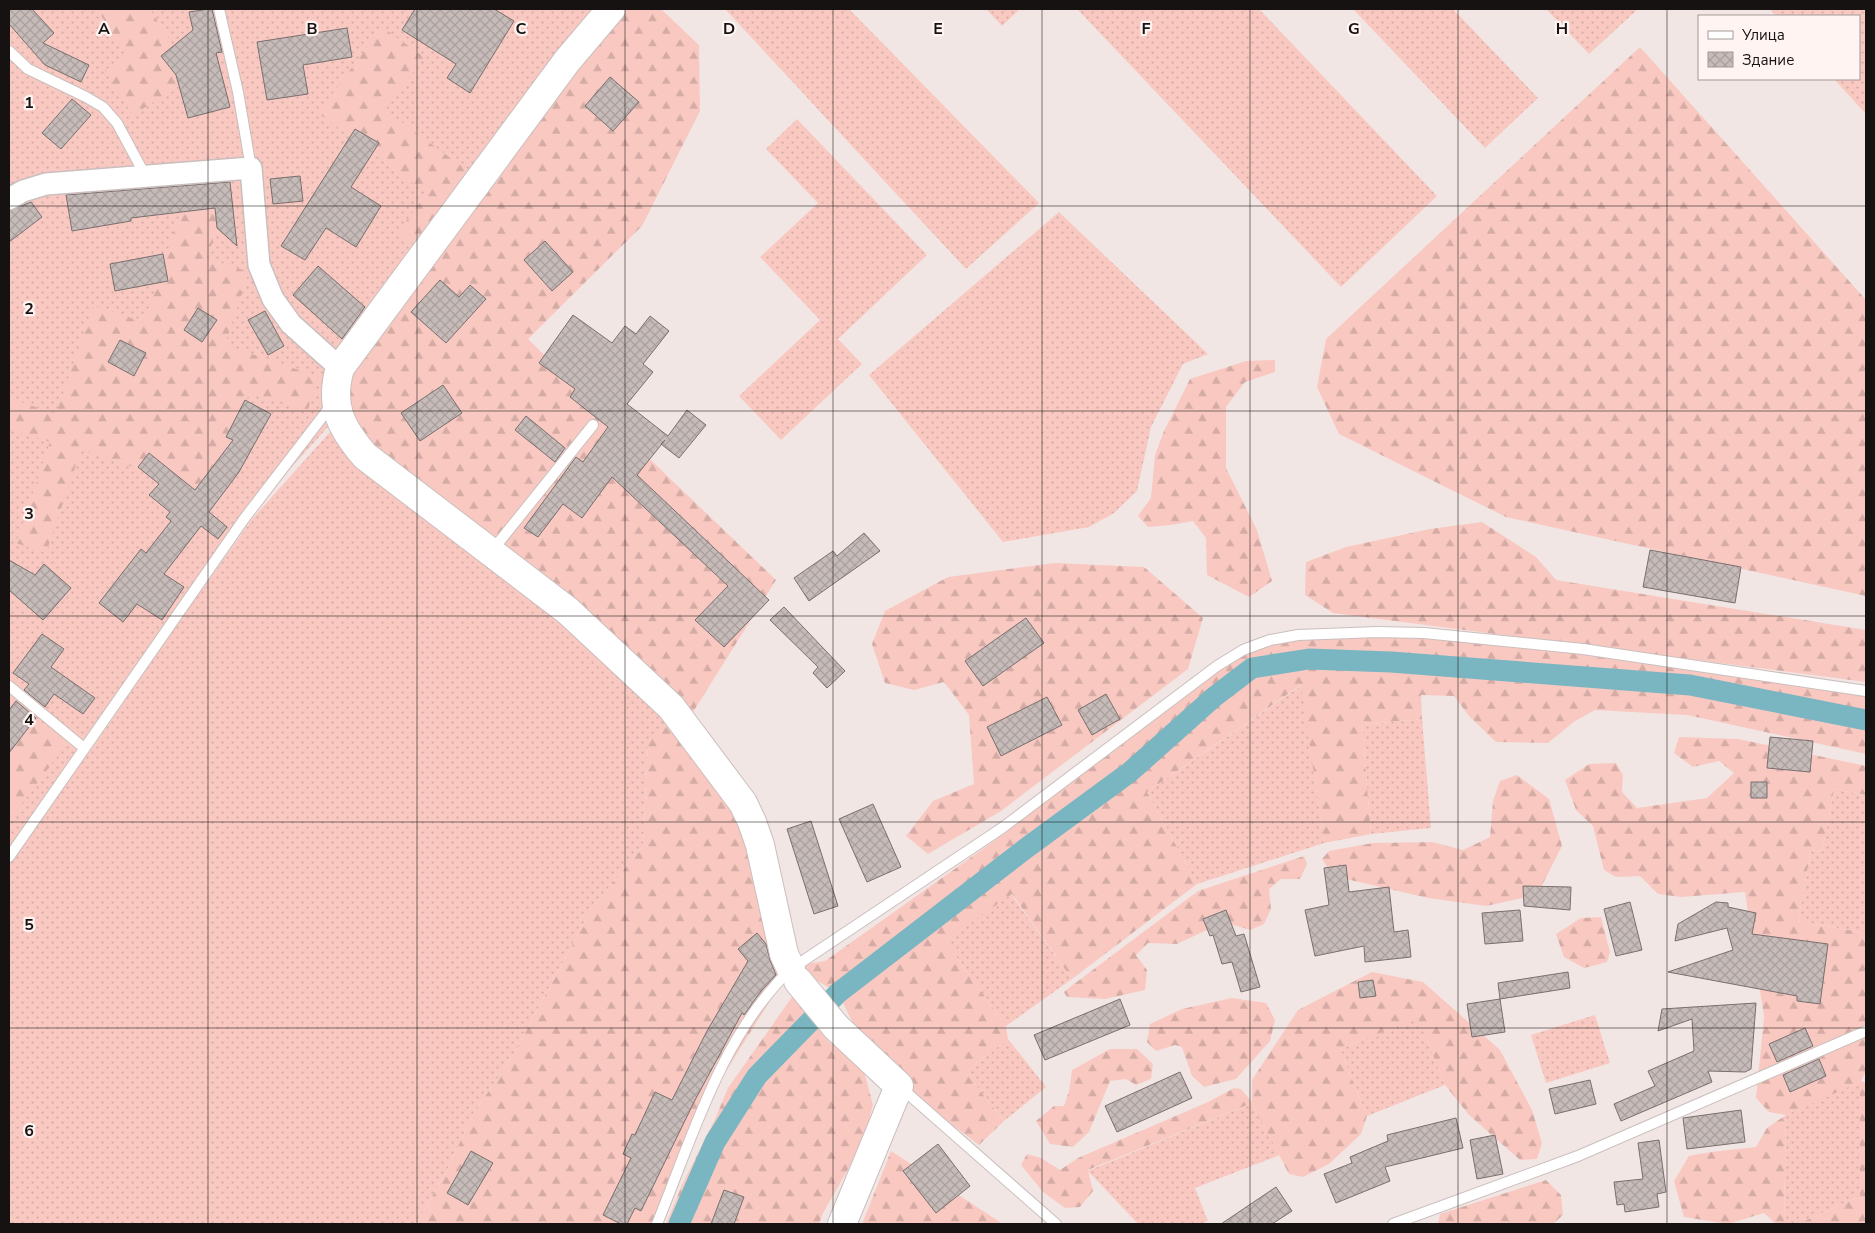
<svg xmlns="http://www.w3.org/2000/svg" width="1875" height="1233" font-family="'Nunito Sans',sans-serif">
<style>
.grass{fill:url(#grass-dots)}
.forest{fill:url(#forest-firs)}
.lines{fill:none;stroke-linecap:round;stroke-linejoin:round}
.canal{stroke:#7ab6c1;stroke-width:21}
.building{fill:url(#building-cross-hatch);stroke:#796f6e}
.lane-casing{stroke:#cabfbe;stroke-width:12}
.street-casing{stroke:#cabfbe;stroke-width:24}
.secondary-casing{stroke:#cabfbe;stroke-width:30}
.lane{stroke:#fff;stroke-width:10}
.street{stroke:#fff;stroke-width:21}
.secondary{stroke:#fff;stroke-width:28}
.grid{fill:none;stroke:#151211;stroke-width:1;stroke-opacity:0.55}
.grid-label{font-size:16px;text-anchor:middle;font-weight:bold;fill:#151211;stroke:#fff4f2;stroke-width:4.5;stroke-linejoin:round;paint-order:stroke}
</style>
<defs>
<pattern id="grass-dots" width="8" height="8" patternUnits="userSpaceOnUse" patternTransform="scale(1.25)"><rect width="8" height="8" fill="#f9c9c1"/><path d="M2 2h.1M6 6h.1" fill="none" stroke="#d5aca5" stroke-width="1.8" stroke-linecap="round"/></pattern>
<pattern id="forest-firs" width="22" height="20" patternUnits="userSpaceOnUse" patternTransform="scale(1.25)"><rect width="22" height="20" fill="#f9c9c1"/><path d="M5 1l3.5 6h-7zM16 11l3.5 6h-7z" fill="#d5aca5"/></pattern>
<pattern id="building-cross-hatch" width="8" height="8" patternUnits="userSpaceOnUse" patternTransform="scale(1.25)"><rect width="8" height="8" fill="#c6bbb9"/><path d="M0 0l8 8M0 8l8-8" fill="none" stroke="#a9a09e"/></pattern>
</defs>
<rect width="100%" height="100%" fill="#f1e6e4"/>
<path class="grass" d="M9 9H613L338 416 248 515 70 769 9 849Z
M725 9H849L1039 203 966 269Z
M986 9H1020L1002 26Z
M1077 9H1259L1437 196 1341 287Z
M1353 9H1453L1538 98 1485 148Z
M1546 9H1638L1589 54Z
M1770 9H1866V114L1834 79H1859V16H1776Z
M797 119 927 255 838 339 862 364 781 440 739 396 820 320 760 257 818 203 766 149Z
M1059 212 1208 354 1183 364 1151 427 1137 491 1114 513 1089 527 1003 542 869 375Z
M338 423 685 724 648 741 643 847 593 906 510 1061 474 1112 446 1172 416 1224H9V858L93 747 176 626 253 518Z
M1302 685 1324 843 1197 884 1147 792Z
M1422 719 1431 828 1371 834 1362 725Z
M1834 789 1866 795V933L1798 921 1811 850 1822 852Z
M1011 894 1072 979 1006 1026 945 941Z
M1595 1015 1610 1063 1546 1083 1531 1035Z
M1418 1017 1445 1085 1367 1116 1340 1049Z
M1008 1039 1046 1087 1004 1121 965 1072Z
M1861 1081 1860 1196 1798 1224H1784L1786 1114Z
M1252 1103 1280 1155 1195 1188 1208 1221 1200 1224H1138L1088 1171Z"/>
<path class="forest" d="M97 9H150L193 77 133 115 105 71 127 56Z
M613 9H661L699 45 700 111 642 226 528 339 657 466 776 580 688 720 752 813 792 966 825 961 1008 831 1223 660 1275 637 1422 636 1583 653 1866 692V754L1687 715 1595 710 1575 721 1548 743 1496 742 1469 716 1454 696 1421 695 1422 719 1362 725 1371 834 1324 843 1301 685 1147 792 1197 884 1072 979 1012 894 945 941 1006 1026 1008 1039 965 1072 1004 1121 979 1145 901 1086 872 1061 838 993 792 966 696 1119 653 1224H416L446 1172 474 1112 510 1061 593 906 643 847 648 741 665 728 685 724 368 454 338 416 343 366Z
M382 27 424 57 385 110 475 176 421 249 398 232 427 193 318 113Z
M1640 47 1866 300V596L1506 517 1339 434 1317 387 1326 339Z
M187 193 225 205 207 258 249 272 225 345 319 377 307 412 249 393 215 494 81 450 46 553 16 543 50 442 9 429V398L56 414 93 306 144 322Z
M1275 360V372L1245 382 1226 407V468L1257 530 1272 581 1249 597 1207 575 1206 538 1193 521 1171 525 1148 527 1138 516 1151 498 1155 455 1164 431 1190 379 1246 361Z
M1482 522 1536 557 1556 580 1866 630V682L1333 613 1305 595 1306 562 1346 547 1430 529Z
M1055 563 1144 567 1203 618 1188 669 1001 811 928 854 906 836 933 801 974 784 969 715 944 682 914 690 885 683 872 644 885 611 948 577Z
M9 698 68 742 9 821Z
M1679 737 1738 739 1866 766V795L1834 789 1822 852 1811 850 1798 921 1866 933V1071L1861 1081 1866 1083V1224H1798L1860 1196V1082L1786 1115 1784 1224H1776L1764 1213 1728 1224 1684 1217 1674 1181 1689 1156C1711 1151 1733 1150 1756 1147L1767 1128 1786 1115 1769 1112 1756 1098 1764 1017 1745 892 1681 897 1658 894 1640 876 1616 877 1604 870 1593 826 1576 810 1565 780 1589 764 1616 763 1623 775 1622 792 1637 808 1707 798 1734 773 1719 761 1693 767 1674 753Z
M1517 775 1549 799 1562 846 1537 895 1486 906 1428 898 1333 876 1322 859 1329 851 1373 843 1432 842 1463 850 1490 837 1493 801 1500 781Z
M1304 856 1307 864 1300 879H1281L1269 889 1271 909 1264 924 1250 930 1224 922 1177 944 1148 943 1136 955 1147 970 1145 990 1105 999 1067 997 1064 992 1070 987 1198 891Z
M1601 917 1610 952 1607 962 1584 968 1564 957 1556 934 1581 918Z
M1372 972 1423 982 1500 1050 1532 1110 1542 1143 1537 1159 1520 1160 1469 1115 1445 1085 1418 1018 1340 1049 1367 1116 1361 1134 1329 1164 1303 1177 1289 1174 1252 1103 1088 1170 1093 1191 1080 1207 1065 1208 1043 1192 1021 1165 1027 1154 1041 1158 1060 1170 1078 1158 1208 1102 1234 1088 1241 1089 1252 1102V1080L1298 1010Z
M792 997 829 1042 862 1064 873 1105 862 1145 823 1213 819 1224H666L682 1185 715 1119 728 1088Z
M1232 998 1266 1003 1275 1020 1270 1041 1236 1079 1204 1087 1192 1076 1182 1047 1175 1045 1156 1051 1147 1042 1150 1024 1182 1009Z
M1110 1049H1137L1153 1064 1151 1079 1136 1085 1126 1079 1110 1081 1089 1132 1073 1147 1050 1144 1036 1121 1054 1106H1064L1069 1091 1072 1070Z
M891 1151 1000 1222 999 1224H862Z
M1546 1180 1561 1195 1563 1215 1553 1224H1438L1440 1214Z"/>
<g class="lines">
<path class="canal" d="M679 1224 715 1142 757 1076 838 993 1025 849 1130 772 1214 697 1252 668 1309 659 1391 662 1690 685 1866 720"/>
</g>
<path class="building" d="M9 9H32L54 33 43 43 89 65 81 82 45 65 9 24Z
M209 9H212L222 52 216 53 230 107 188 118 176 75 161 56 193 30 189 12Z
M415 9H494L514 21 470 93 447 78 456 64 402 30Z
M347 28 352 57 303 65 308 94 267 100 257 42Z
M610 77 639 102 613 131 585 106Z
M72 99 91 115 61 149 42 133Z
M355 129 379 143 351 187 381 206 356 247 326 228 305 260 281 246Z
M300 176 303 201 273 204 270 179Z
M230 182 237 246 217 228 215 208 131 218V221L72 231 66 195Z
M31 202 42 217 9 242V211Z
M545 241 573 272 552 291 524 260Z
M163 254 168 281 115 291 110 264Z
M318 266 365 307 342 339 293 295Z
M440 280 459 297 470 285 486 299 446 343 411 312Z
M198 308 217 320 202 342 184 330Z
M265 311 284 346 268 355 248 320Z
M573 315 612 343 625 326 636 334 650 316 669 331 643 364 653 372 627 404 668 436 687 410 706 425 679 458 661 444 665 440 637 475 769 600 724 647 695 620 728 586 612 477 582 518 563 504 538 537 524 528 576 457 583 462 608 427 570 397 575 389 539 363Z
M120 340 146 353 134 376 108 362Z
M443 385 462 413 420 441 401 413Z
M245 400 271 414 239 472 209 512 227 527 218 539 201 526 164 574 184 587 162 620 137 604 123 622 99 603 141 549 146 553 171 521 166 517 170 512 149 495 159 484 138 467 149 453 195 490 233 440 226 437Z
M526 416 565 448 555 462 515 430Z
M864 533 880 551 809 601 794 578 833 551 837 556Z
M1650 550 1741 567 1735 603 1643 587Z
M9 560 35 575 44 564 71 588 43 620 9 590Z
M784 607 845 671 827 688 813 673 818 667 770 620Z
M1026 618 1044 643 983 686 965 661Z
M42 634 64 649 51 667 95 698 83 714 54 694 45 707 24 690 29 684 13 673Z
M1106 694 1120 719 1092 735 1078 710Z
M1047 697 1062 725 1001 756 987 727Z
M16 701 36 718 9 753V710Z
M1770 737 1813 741 1810 772 1767 768Z
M1751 782H1767V798H1751Z
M873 804 901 867 867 882 839 819Z
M811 821 838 906 814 914 787 829Z
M1346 865 1349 892 1389 887 1394 932 1408 930 1411 957 1365 962 1364 946 1315 956 1305 910 1329 905 1324 868Z
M1523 886 1571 887 1570 910 1524 906Z
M1630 902 1642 950 1616 956 1604 909Z
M1716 902 1728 903V907L1756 913 1752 934 1828 944 1820 1004 1797 1001V996L1668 972 1733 950 1727 928 1675 941 1678 924Z
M1226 910 1236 936 1244 934 1260 987 1241 992 1232 962 1222 964 1213 935 1210 936 1203 919Z
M1520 910 1523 941 1485 944 1482 913Z
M757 933 766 944 770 960 776 975 761 991 744 1015 742 1013 694 1102 641 1211 635 1208 627 1224H621L603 1215 631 1158 623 1154 632 1134 635 1135 655 1092 672 1100 707 1031 748 961 738 949Z
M1568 972 1570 988 1500 999 1498 983Z
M1373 980 1376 996 1360 998 1358 982Z
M1120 999 1130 1025 1045 1060 1034 1035Z
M1500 999 1505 1032 1472 1037 1467 1004Z
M1756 1003 1751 1069 1745 1072 1708 1071 1712 1082 1621 1121 1614 1104 1655 1086 1648 1071 1694 1051 1692 1019 1658 1031 1662 1009Z
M1805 1028 1813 1046 1777 1062 1769 1044Z
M1819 1059 1826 1076 1790 1092 1783 1075Z
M1180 1072 1192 1098 1117 1132 1105 1106Z
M1590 1080 1596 1104 1555 1114 1549 1089Z
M1741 1110 1745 1142 1687 1149 1683 1118Z
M1456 1118 1463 1148 1385 1167 1390 1181 1336 1203 1324 1174 1352 1163 1350 1157 1388 1141 1387 1135Z
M1495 1135 1503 1174 1477 1179 1470 1140Z
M1659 1140 1666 1192 1657 1194 1659 1207 1625 1212 1624 1204 1617 1205 1614 1182 1643 1179 1638 1143Z
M938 1144 970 1186 936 1213 903 1171Z
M471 1151 493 1163 468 1205 447 1193Z
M1276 1187 1292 1211 1272 1224H1221Z
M724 1190 744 1197 734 1224H711Z"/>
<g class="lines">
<g class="lane-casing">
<path id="lane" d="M219 9 238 92 251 168
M9 51 28 69 86 97 103 107 117 123 145 175
M491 552 593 425
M9 686 84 748
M9 857 244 519 333 403
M899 1086 1056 1224
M657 1224C692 1138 722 1034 791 969L1002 828 1217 666 1243 650 1270 640 1298 635 1377 632 1424 633 1583 649 1866 691
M1393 1224 1578 1156 1866 1031"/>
</g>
<g class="street-casing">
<path id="street" d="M9 199 23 191 46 184 251 168 259 265 273 299 291 324 340 368"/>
</g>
<g class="secondary-casing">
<path id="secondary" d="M611 9 567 61 340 368C329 406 341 428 365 456L568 611 671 707 743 803 752 822 760 845 784 954 791 969
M798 981 836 1027 899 1086 842 1224"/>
</g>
<use href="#lane" class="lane"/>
<use href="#street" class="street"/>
<use href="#secondary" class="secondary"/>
</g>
<path class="grid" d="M208 9V1224M417 9V1224M625 9V1224M833 9V1224M1042 9V1224M1250 9V1224M1458 9V1224M1667 9V1224M9 206H1866M9 411H1866M9 616H1866M9 822H1866M9 1028H1866"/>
<g class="grid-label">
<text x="104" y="34">A</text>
<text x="312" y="34">B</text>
<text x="521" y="34">C</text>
<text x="729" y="34">D</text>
<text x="938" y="34">E</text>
<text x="1146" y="34">F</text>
<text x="1354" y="34">G</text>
<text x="1562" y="34">H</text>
<text x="29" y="108">1</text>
<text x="29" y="314">2</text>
<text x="29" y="519">3</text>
<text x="29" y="725">4</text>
<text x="29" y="930">5</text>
<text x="29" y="1136">6</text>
</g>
<rect width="1875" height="1233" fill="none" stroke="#151211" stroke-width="20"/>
<rect x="1698" y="15" width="162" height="65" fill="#fff4f2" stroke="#a19a98"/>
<rect x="1708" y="31" width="25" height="8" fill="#ffffff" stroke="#a19a98"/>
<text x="1742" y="40" font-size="15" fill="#151211">Улица</text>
<rect x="1708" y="52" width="25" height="15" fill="url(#building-cross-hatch)" stroke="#a19a98"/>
<text x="1742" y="65" font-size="15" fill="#151211">Здание</text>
</svg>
